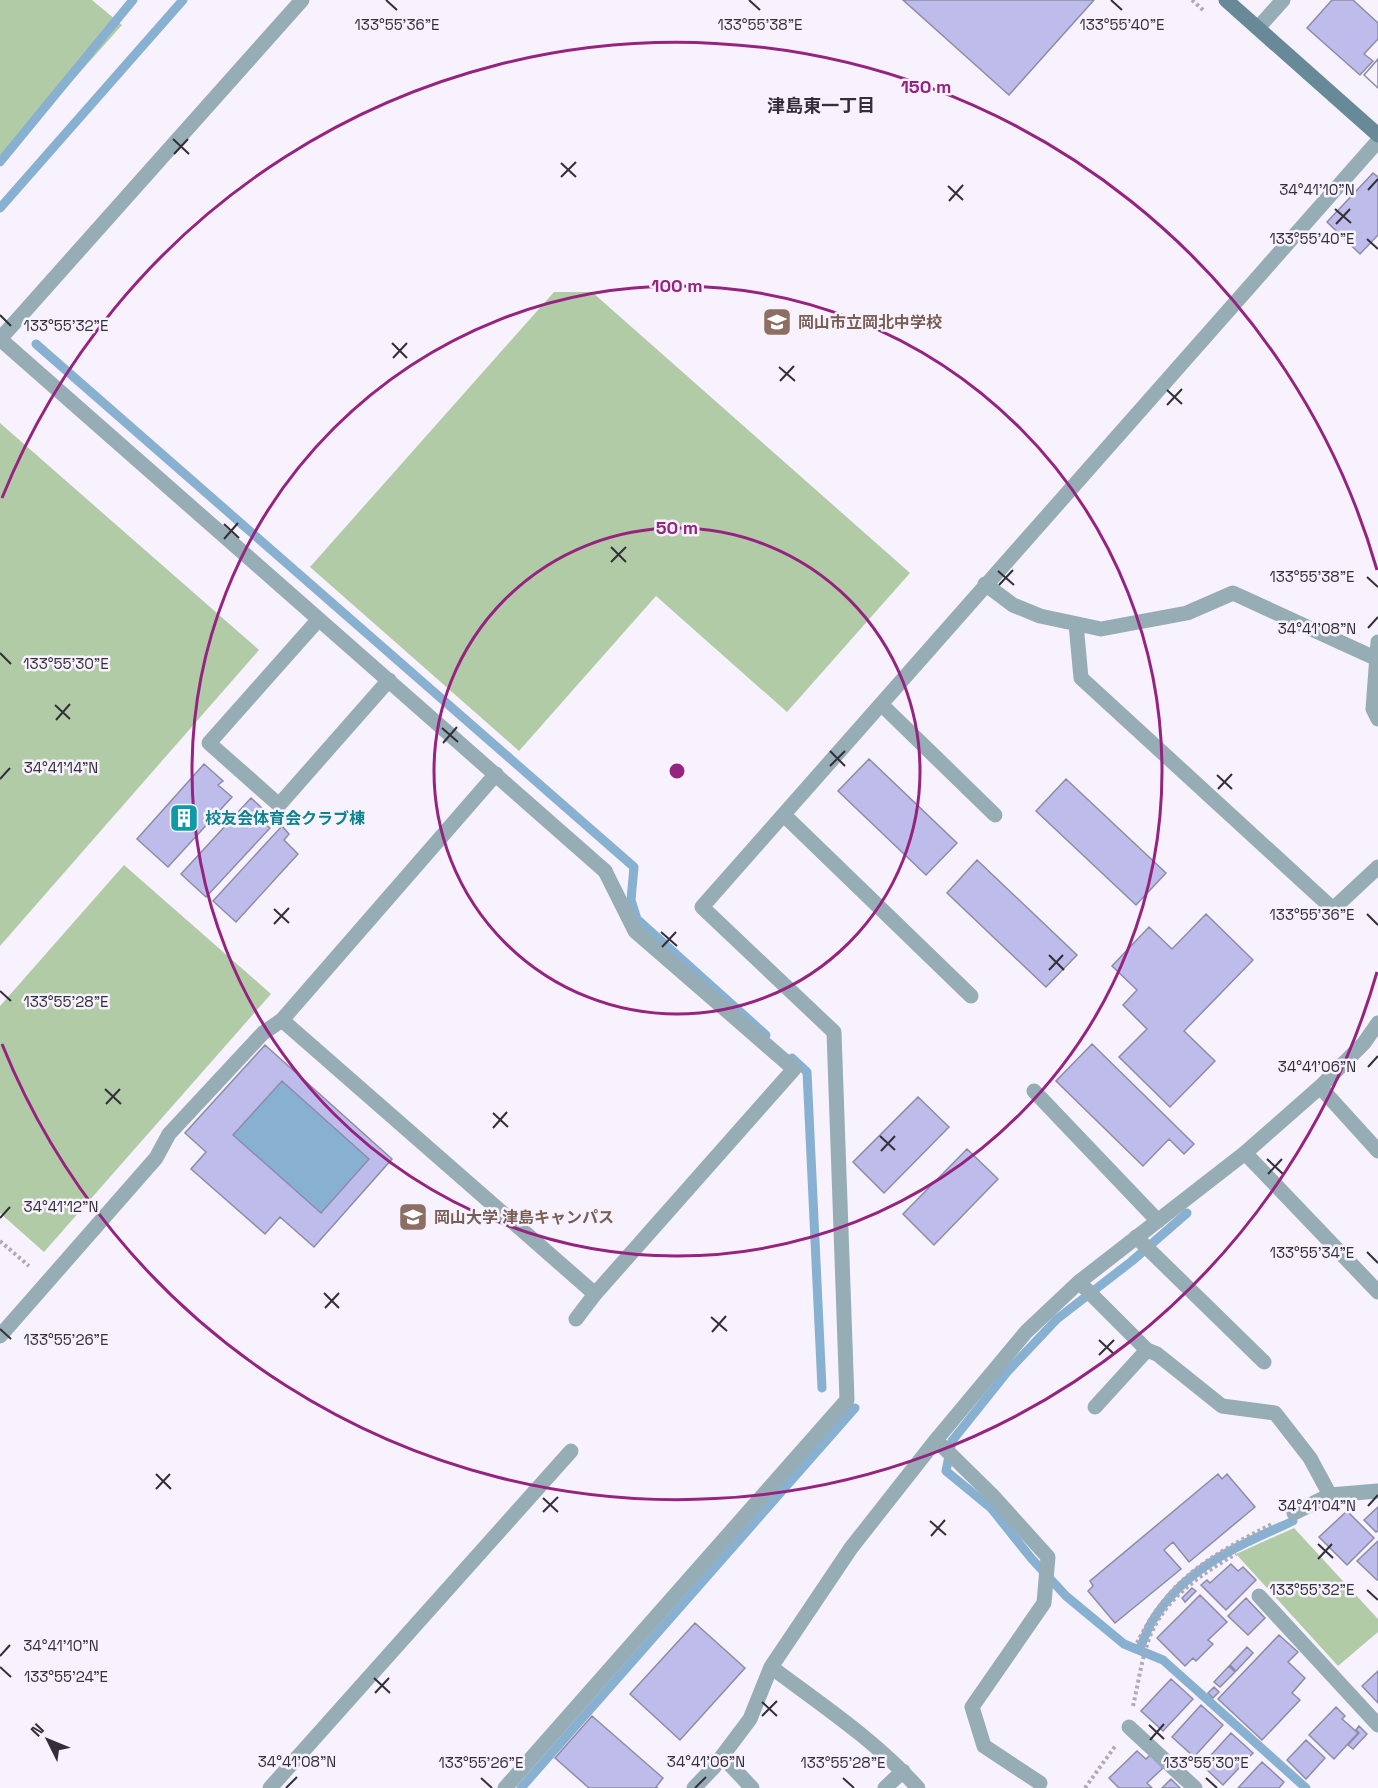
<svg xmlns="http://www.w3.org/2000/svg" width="1378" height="1788" font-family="'Space Grotesk','Noto Sans JP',sans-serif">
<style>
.green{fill:#b2cba7}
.water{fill:#88b0d0}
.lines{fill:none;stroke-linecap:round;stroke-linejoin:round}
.stream{stroke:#88b0d0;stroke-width:9}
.building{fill:#bebcea;stroke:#8d8ca7;stroke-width:1.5;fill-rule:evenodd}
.path{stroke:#afaab5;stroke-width:4;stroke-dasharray:3 3;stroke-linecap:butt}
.service{stroke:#96adb6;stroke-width:15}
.minor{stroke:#96adb6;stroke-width:15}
.tertiary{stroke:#96adb6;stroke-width:15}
.secondary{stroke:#688a98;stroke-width:15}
.ticks{fill:none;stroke:#332f39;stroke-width:2}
.ring{fill:none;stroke:#962380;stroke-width:3}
.labels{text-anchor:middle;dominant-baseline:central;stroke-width:5;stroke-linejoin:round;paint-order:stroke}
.education-label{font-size:16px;font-weight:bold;fill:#785e54;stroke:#f7f2fd;text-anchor:start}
.culture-label{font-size:16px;font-weight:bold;fill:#0d838f;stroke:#f7f2fd;text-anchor:start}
.neighbourhood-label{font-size:18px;font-weight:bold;fill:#332f39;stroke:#f7f2fd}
.ticks-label{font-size:15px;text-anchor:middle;fill:#332f39;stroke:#f7f2fd;stroke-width:5;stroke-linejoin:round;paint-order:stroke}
.centre{fill:#962380;stroke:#f7f2fd;stroke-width:3}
.ring-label{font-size:18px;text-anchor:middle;font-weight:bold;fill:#962380;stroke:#f7f2fd;stroke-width:5;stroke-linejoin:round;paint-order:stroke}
</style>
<rect width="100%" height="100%" fill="#f7f2fd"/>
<path class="green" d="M0 0H92L122 25 0 162Z
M554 292H592L910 573 787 712 656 596 519 751 310 567Z
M0 423 259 650 0 946Z
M124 865 271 994 44 1252 0 1213V1006Z
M1294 1528 1378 1619V1632L1338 1666 1236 1554Z"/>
<path class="water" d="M282 1081 369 1159 321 1213 233 1135Z"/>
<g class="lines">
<path class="stream" d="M0 162 133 0
M0 208 183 0
M36 344 634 867 631 900 637 919 766 1035
M792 1058 807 1072 822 1388
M1187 1213 1132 1261 1057 1319 1008 1371 952 1441 946 1471 991 1508 1031 1558 1066 1596 1124 1644 1163 1660 1306 1788
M1139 1650C1144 1640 1147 1629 1153 1620 1186 1567 1238 1546 1293 1521
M521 1788 855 1408"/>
</g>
<path class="building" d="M903 0H1094L1009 95Z
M1332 0H1353L1378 23V39L1364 54 1373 61 1360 75 1307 28Z
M1378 59V88L1364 75Z
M1378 59V88L1364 75Z
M1373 173 1378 177V235L1360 254 1327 222Z
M869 759 957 843 926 875 838 791Z
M204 764 223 781 218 785 232 797 168 867 137 839Z
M1066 779 1166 873 1136 905 1036 811Z
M251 798 263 809 257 816 270 828 206 897 181 874Z
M282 826 289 834 284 840 298 854 236 922 213 901Z
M977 860 1077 955 1046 987 947 893Z
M1206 914 1253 960 1184 1031 1215 1061 1170 1107 1119 1057 1147 1029 1123 1005 1137 990 1112 966 1149 927 1172 949Z
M1092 1044 1194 1144 1184 1154 1169 1139 1143 1166 1056 1081Z
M265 1045 392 1159 314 1247 280 1217 265 1234 191 1169 206 1152 185 1133ZM282 1081 369 1159 321 1213 233 1135Z
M918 1097 949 1127 884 1193 853 1162Z
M967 1149 998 1179 934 1245 903 1214Z
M1218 1474 1222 1479 1227 1474 1255 1507 1189 1562 1173 1542 1164 1550 1181 1569 1115 1623 1088 1591 1093 1586 1090 1581Z
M1378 1507V1531L1376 1532 1364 1520Z
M1347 1511 1374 1538 1347 1565 1319 1537Z
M1378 1541V1580H1377L1357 1561Z
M1231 1564 1238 1571 1243 1567 1256 1580 1226 1610 1201 1585 1207 1580 1210 1583Z
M1192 1588 1196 1591 1185 1602 1182 1598Z
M1200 1595 1227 1622 1208 1640 1213 1644 1196 1661 1193 1658 1185 1666 1157 1638Z
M1246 1598 1265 1618 1248 1635 1228 1616Z
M695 1623 745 1668 680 1740 630 1694Z
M1279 1635 1298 1652 1288 1662 1305 1678 1292 1693 1300 1700 1262 1740 1218 1699Z
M1247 1647 1253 1653 1236 1671 1230 1665Z
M1229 1666 1235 1672 1220 1687 1214 1682Z
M1378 1671V1703L1362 1686Z
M1171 1679 1193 1699 1163 1731 1141 1711Z
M1214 1687 1219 1692 1213 1698 1208 1693Z
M1201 1705 1223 1725 1194 1757 1172 1737Z
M1336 1707 1345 1716 1342 1719 1358 1733 1334 1759 1309 1735Z
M592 1716 663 1778 656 1787 658 1788H589L555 1758Z
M1359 1726 1367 1734 1353 1749 1348 1745 1359 1733 1356 1730Z
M1231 1733 1253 1753 1223 1785 1202 1765Z
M1306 1740 1325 1758 1306 1779 1287 1760Z
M1137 1751 1146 1759 1150 1755 1163 1768 1147 1783 1152 1788H1119L1109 1778Z
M1262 1762 1284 1782 1279 1788H1238Z
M1171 1779 1180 1788H1162Z"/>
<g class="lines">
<path class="path" d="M1192 0 1203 10
M0 1241 29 1266
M1137 1643C1169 1578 1211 1555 1274 1523
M1133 1706C1138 1685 1141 1662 1148 1642 1162 1600 1200 1575 1236 1554
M1085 1788 1116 1745"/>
<path class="service" d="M1258 28 1283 0
M0 339 605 871
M319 619 209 743 279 805 389 680
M0 1336 156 1158 169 1134 263 1033 282 1020 496 774
M270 1788 571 1451"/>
<path class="minor" d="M985 584 1013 605 1040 616 1101 629 1187 613 1233 593 1377 659
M1076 624 1081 678 1333 909 1378 867
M1378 642 1373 709 1378 719
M882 705 995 815
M784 815 971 996
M282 1020 595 1294
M1320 1087 1378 1151
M1034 1091 1158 1221
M1245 1153 1378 1292
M1136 1237 1264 1362
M1079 1282 1147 1350 1157 1354 1222 1406 1275 1413 1310 1458 1330 1495 1378 1491
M576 1319 595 1294 794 1069 635 931 605 871
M1095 1407 1147 1350
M936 1440 992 1495 1048 1557 1044 1603 972 1707 984 1746 1040 1783
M1294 1513 1330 1495
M1259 1596 1378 1725
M771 1667C822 1705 876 1741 918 1788
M1129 1727 1195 1788
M722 1756 752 1788
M505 1788 847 1400 834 1032 702 907 1378 141
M694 1788 714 1767 750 1719 771 1667 851 1548 936 1440 1026 1332 1079 1282 1245 1153 1320 1087 1364 1043 1378 1023
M885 1788 903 1771"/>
<path class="tertiary" d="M0 339 302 0"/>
<path class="secondary" d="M1226 0 1378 135"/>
</g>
<path class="ticks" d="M386 0 397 10M749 0 760 10M1111 0 1122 10M173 139 189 154M174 154 188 139M561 163 576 177M561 177 576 162M948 186 963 200M1368 190 1378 179M949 201 963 185M1335 209 1351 223M1336 224 1350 209M1367 239 1378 249M0 315 11 326M392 343 407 358M393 358 407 343M779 367 795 381M780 381 794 366M1167 390 1182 404M1167 405 1182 389M224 524 239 538M224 539 238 523M611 547 626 562M611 562 626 547M998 571 1014 585M1367 577 1378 587M999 585 1013 570M1368 628 1378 617M0 653 11 664M55 705 70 719M56 720 70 704M442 728 458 742M443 743 457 727M830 751 845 766M830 766 845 751M1217 775 1232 789M0 779 10 768M1218 789 1232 774M274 909 289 923M1367 914 1378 925M274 924 289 908M661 932 677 946M662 947 676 932M1049 955 1064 970M1049 970 1063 955M0 991 11 1001M1368 1067 1378 1056M105 1089 121 1104M106 1104 120 1089M493 1113 508 1127M493 1128 507 1112M880 1136 895 1150M881 1151 895 1136M1267 1159 1283 1174M1268 1174 1282 1159M0 1218 10 1207M1367 1252 1378 1263M324 1293 339 1308M325 1308 339 1293M711 1317 727 1331M0 1329 11 1339M712 1332 726 1316M1099 1340 1114 1354M1099 1355 1114 1340M156 1474 171 1489M156 1489 170 1474M543 1498 558 1512M1368 1506 1378 1495M543 1512 558 1497M930 1521 946 1535M931 1536 945 1520M1318 1544 1333 1558M1318 1559 1332 1544M1367 1590 1378 1600M0 1656 10 1645M0 1667 11 1677M374 1678 390 1693M375 1693 389 1678M762 1702 777 1716M762 1716 777 1701M1149 1725 1164 1739M1150 1740 1164 1724M481 1778 492 1788M843 1778 854 1788M1206 1778 1217 1788M286 1788 297 1777M695 1788 706 1777"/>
<g class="ring">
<circle cx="677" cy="771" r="243"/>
<circle cx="677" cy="771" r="485"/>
<path d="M1377 972A728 728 0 0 1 2 1044M2 498A728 728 0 0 1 1377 570"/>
</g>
<defs>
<g id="school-square" transform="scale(1.5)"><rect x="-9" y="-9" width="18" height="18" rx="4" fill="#8d6e63" stroke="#f7f2fd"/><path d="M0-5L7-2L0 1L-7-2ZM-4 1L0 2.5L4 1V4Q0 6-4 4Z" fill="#fff"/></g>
<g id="building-square" transform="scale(1.5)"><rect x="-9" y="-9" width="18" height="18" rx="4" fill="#0f9aa8" stroke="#f7f2fd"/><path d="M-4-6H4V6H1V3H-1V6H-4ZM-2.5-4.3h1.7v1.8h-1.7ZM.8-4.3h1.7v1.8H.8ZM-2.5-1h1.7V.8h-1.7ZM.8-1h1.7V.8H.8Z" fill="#fff"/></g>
<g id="university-square" transform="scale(1.5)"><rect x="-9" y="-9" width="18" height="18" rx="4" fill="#8d6e63" stroke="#f7f2fd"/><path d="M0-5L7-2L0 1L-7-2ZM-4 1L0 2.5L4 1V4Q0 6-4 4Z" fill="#fff"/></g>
</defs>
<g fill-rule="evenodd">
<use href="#school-square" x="777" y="322"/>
<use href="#building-square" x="184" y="818"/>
<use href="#university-square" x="413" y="1217"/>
</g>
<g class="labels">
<g class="education-label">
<text x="798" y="322">岡山市立岡北中学校</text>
<text x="434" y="1217">岡山大学 津島キャンパス</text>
</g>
<g class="culture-label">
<text x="205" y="818">校友会体育会クラブ棟</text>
</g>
<g class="neighbourhood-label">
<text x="821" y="105">津島東一丁目</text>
</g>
</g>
<g class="ticks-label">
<text x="397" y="30">133°55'36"E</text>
<text x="760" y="30">133°55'38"E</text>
<text x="1122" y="30">133°55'40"E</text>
<text x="1317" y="195">34°41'10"N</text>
<text x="1312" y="244">133°55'40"E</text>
<text x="66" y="331">133°55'32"E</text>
<text x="1312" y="582">133°55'38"E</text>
<text x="1317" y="634">34°41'08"N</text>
<text x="66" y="669">133°55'30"E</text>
<text x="61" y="773">34°41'14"N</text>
<text x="1312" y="920">133°55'36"E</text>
<text x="66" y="1007">133°55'28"E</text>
<text x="1317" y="1072">34°41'06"N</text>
<text x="61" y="1212">34°41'12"N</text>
<text x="1312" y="1258">133°55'34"E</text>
<text x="66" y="1345">133°55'26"E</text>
<text x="1317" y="1511">34°41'04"N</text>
<text x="1312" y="1595">133°55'32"E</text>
<text x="61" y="1651">34°41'10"N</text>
<text x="66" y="1682">133°55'24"E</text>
<text x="297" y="1767">34°41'08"N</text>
<text x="706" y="1767">34°41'06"N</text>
<text x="481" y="1768">133°55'26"E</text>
<text x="843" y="1768">133°55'28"E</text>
<text x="1206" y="1768">133°55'30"E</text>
</g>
<circle cx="677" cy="771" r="9" class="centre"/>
<g class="ring-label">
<text x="926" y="93">150 m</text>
<text x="677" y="292">100 m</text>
<text x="677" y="534">50 m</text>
</g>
<g transform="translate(48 1740) rotate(313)" stroke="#f7f2fd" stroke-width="4.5" paint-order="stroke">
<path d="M0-4.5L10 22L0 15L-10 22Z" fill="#332f39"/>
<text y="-9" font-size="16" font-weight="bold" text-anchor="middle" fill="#332f39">N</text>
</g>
</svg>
